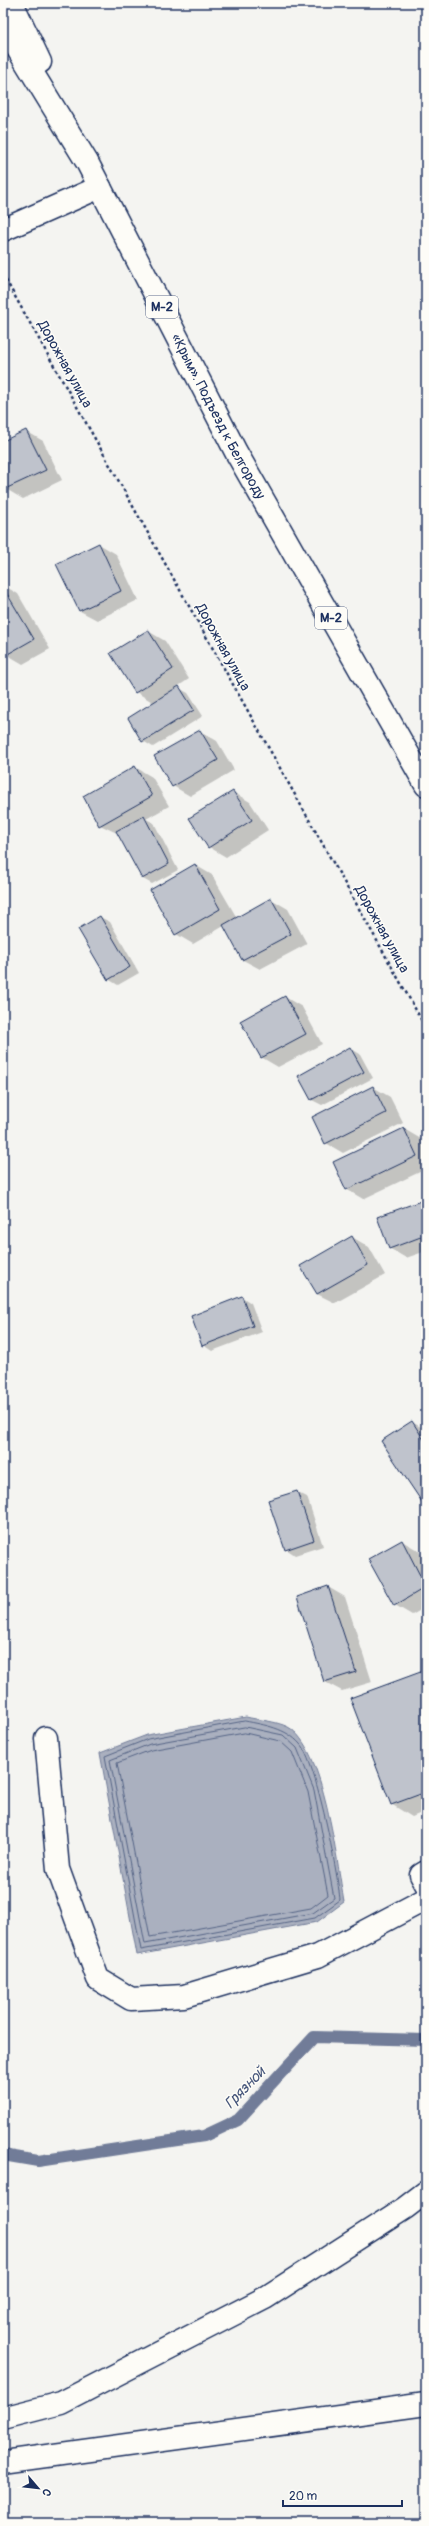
<svg xmlns="http://www.w3.org/2000/svg" width="429" height="2526" font-family="Pangolin,sans-serif">
<style>
.water{fill:#aab0bf;stroke:#717c98}
.shadow{fill:#0003}
.lines{fill:none;stroke-linecap:round;stroke-linejoin:round}
.shore{stroke:#546385;stroke-width:1}
.stream{stroke:#717c98;stroke-width:12}
.building{fill:#bfc3cc;stroke:#1b2f5e}
.service-casing{stroke:#1b2f5e;stroke-width:25}
.minor-casing{stroke:#1b2f5e;stroke-width:25}
.primary-casing{stroke:#1b2f5e;stroke-width:25}
.path{stroke:#1b2f5e;stroke-width:2.5;stroke-dasharray:3 3;stroke-linecap:butt}
.service{stroke:#fdfcf7;stroke-width:22}
.minor{stroke:#fdfcf7;stroke-width:22}
.primary{stroke:#fdfcf7;stroke-width:22}
.labels{text-anchor:middle;dominant-baseline:central;stroke-width:3;stroke-linejoin:round;paint-order:stroke}
.shield{fill:#fdfcf7;stroke:#5f6c8c;stroke-width:1}
.shield-label{font-size:13px;font-weight:bold;fill:#1b2f5e}
.street-label{font-size:14px;fill:#1b2f5e;stroke:#fdfcf7}
.water-label{font-size:15px;font-style:italic;fill:#46567b;stroke:#fdfcf7}
</style>
<rect width="100%" height="100%" fill="#f4f4f1"/>
<filter id="ink" filterUnits="userSpaceOnUse"><feTurbulence type="fractalNoise" baseFrequency=".025" numOctaves="2"/><feDisplacementMap in="SourceGraphic" scale="8" xChannelSelector="R" yChannelSelector="G"/><feConvolveMatrix kernelMatrix="1 2 1 2 8 2 1 2 1" color-interpolation-filters="sRGB"/></filter>
<g filter="url(#ink)">
<path class="water" d="M246 1717C258 1720 276 1721 288 1727 324 1746 337 1862 344 1902L317 1922 137 1955 100 1753 147 1735Z"/>
<path class="shadow" d="M26 431 43 441 62 480 23 499 6 489 3 482V442Z
M99 544 116 554 138 600 97 620 80 611Z
M3 585 18 594 50 649 23 664 6 654 3 648Z
M148 631 165 641 189 679 177 687 188 693 203 716 153 747 143 741 154 703 136 692Z
M200 731 217 741 234 770 190 796 173 786Z
M135 767 152 777 169 806 146 819 154 823 178 870 152 884 143 879 119 834 100 825Z
M233 792 250 802 268 830 226 857 209 847Z
M195 865 212 875 237 918 271 899 288 909 307 944 260 969 243 960 224 926 193 944 176 934Z
M100 917 110 922 139 973 118 985 108 979Z
M285 997 302 1007 322 1044 278 1067 261 1057Z
M350 1048 360 1054 373 1078 322 1105 312 1100 299 1076Z
M373 1087 390 1097 403 1123 343 1153 326 1143Z
M404 1129 421 1139 426 1150V1169L363 1199 346 1189Z
M426 1200V1251L406 1258 389 1248Z
M352 1237 369 1247 385 1275 335 1303 317 1294Z
M242 1297 251 1303 262 1332 212 1351 203 1345Z
M412 1422 426 1430V1503L422 1501Z
M297 1492 307 1497 323 1546 295 1555 286 1549Z
M402 1541 419 1551 426 1564V1607L412 1615 395 1605Z
M328 1587 345 1597 372 1682 342 1691 325 1682Z
M426 1671V1811L412 1817 391 1804Z"/>
<g class="lines">
<path class="shore" d="M245 1721C265 1725 286 1728 300 1744 316 1761 338 1874 340 1900L315 1918 141 1950 105 1756 148 1739Z
M245 1727 283 1735 297 1748 314 1790 334 1898 313 1913 145 1944 110 1760 150 1744Z
M245 1733 280 1741 292 1752 308 1792 328 1895 311 1908 150 1937 117 1763 151 1750Z"/>
<path class="stream" d="M3 2155 38 2161 204 2136 238 2120 314 2037 426 2040"/>
</g>
<path class="building" d="M26 430 46 470 5 489 3 485V441Z
M99 543 121 591 79 611 56 564Z
M3 587 34 639 6 655 3 650Z
M148 630 173 669 135 693 110 653Z
M179 686 194 710 142 742 128 718Z
M200 730 218 760 172 787 154 756Z
M135 766 152 796 99 826 83 796Z
M233 791 252 820 208 848 189 818Z
M144 816 169 864 142 879 116 831Z
M195 864 220 909 175 935 150 890Z
M271 898 291 934 242 960 223 925Z
M100 916 130 967 108 980 78 929Z
M285 996 306 1034 261 1058 240 1021Z
M350 1047 364 1072 311 1100 298 1076Z
M373 1086 386 1113 325 1144 312 1117Z
M404 1128 417 1156 346 1190 333 1162Z
M426 1199V1235L389 1249 377 1217Z
M352 1236 368 1265 317 1294 300 1266Z
M242 1296 253 1326 202 1346 191 1316Z
M426 1346V1363L419 1350Z
M412 1421 426 1443V1499L422 1502 381 1441Z
M297 1491 314 1540 285 1550 268 1500Z
M402 1540 426 1587 394 1606 368 1559Z
M328 1586 356 1672 324 1682 297 1597Z
M426 1670V1792L391 1805 350 1698Z"/>
<g class="lines">
<g class="service-casing">
<path id="service" d="M46 1738 58 1869 98 1979 131 1999 184 1996 318 1956 426 1899
M426 1872 421 1875 426 1884
M3 2418 61 2403 265 2298 405 2208 426 2192"/>
</g>
<g class="minor-casing">
<path id="minor" d="M3 230 100 187
M3 2462 426 2404"/>
</g>
<g class="primary-casing">
<g id="primary">
<path d="M12 3 40 62"/>
<path id="s1" d="M3 25 87 162 236 452 426 785"/>
</g>
</g>
<path class="path" d="M3 275 426 1028"/>
<use href="#service" class="service"/>
<use href="#minor" class="minor"/>
<use href="#primary" class="primary"/>
</g>
</g>
<g class="labels">
<g class="shield">
<rect x="146" y="296" width="32" height="22" rx="3"/>
<rect x="315" y="607" width="32" height="22" rx="3"/>
</g>
<g class="shield-label">
<text x="162" y="307">М-2</text>
<text x="331" y="618">М-2</text>
</g>
<g class="street-label">
<text transform="translate(65 364) rotate(61)">Дорожная улица</text>
<text stroke="none"><textPath href="#s1" startOffset="447">«Крым». Подъезд к Белгороду</textPath></text>
<text transform="translate(223 647) rotate(61)">Дорожная улица</text>
<text transform="translate(382 929) rotate(61)">Дорожная улица</text>
</g>
<g class="water-label">
<text transform="translate(245 2088) rotate(-46)">Грязной</text>
</g>
</g>
<rect width="429" height="2526" fill="none" stroke="#fdfcf7" stroke-width="16"/>
<rect x="8" y="8" width="413" height="2510" fill="none" stroke="#1b2f5e" stroke-width="1.5" filter="url(#ink)"/>
<g transform="translate(38 2488) rotate(118)" stroke="#fdfcf7" stroke-width="3" paint-order="stroke">
<path d="M0-3L7 15L0 10L-7 15Z" fill="#1b2f5e"/>
<text y="-6" font-size="11" font-weight="bold" text-anchor="middle" fill="#1b2f5e">С</text>
</g>
<path d="M283 2500v6h119v-6" fill="none" stroke="#1b2f5e" stroke-width="2"/>
<text x="289" y="2500" font-size="12" fill="#1b2f5e" stroke="#fdfcf7" stroke-width="3" paint-order="stroke">20 m</text>
</svg>
